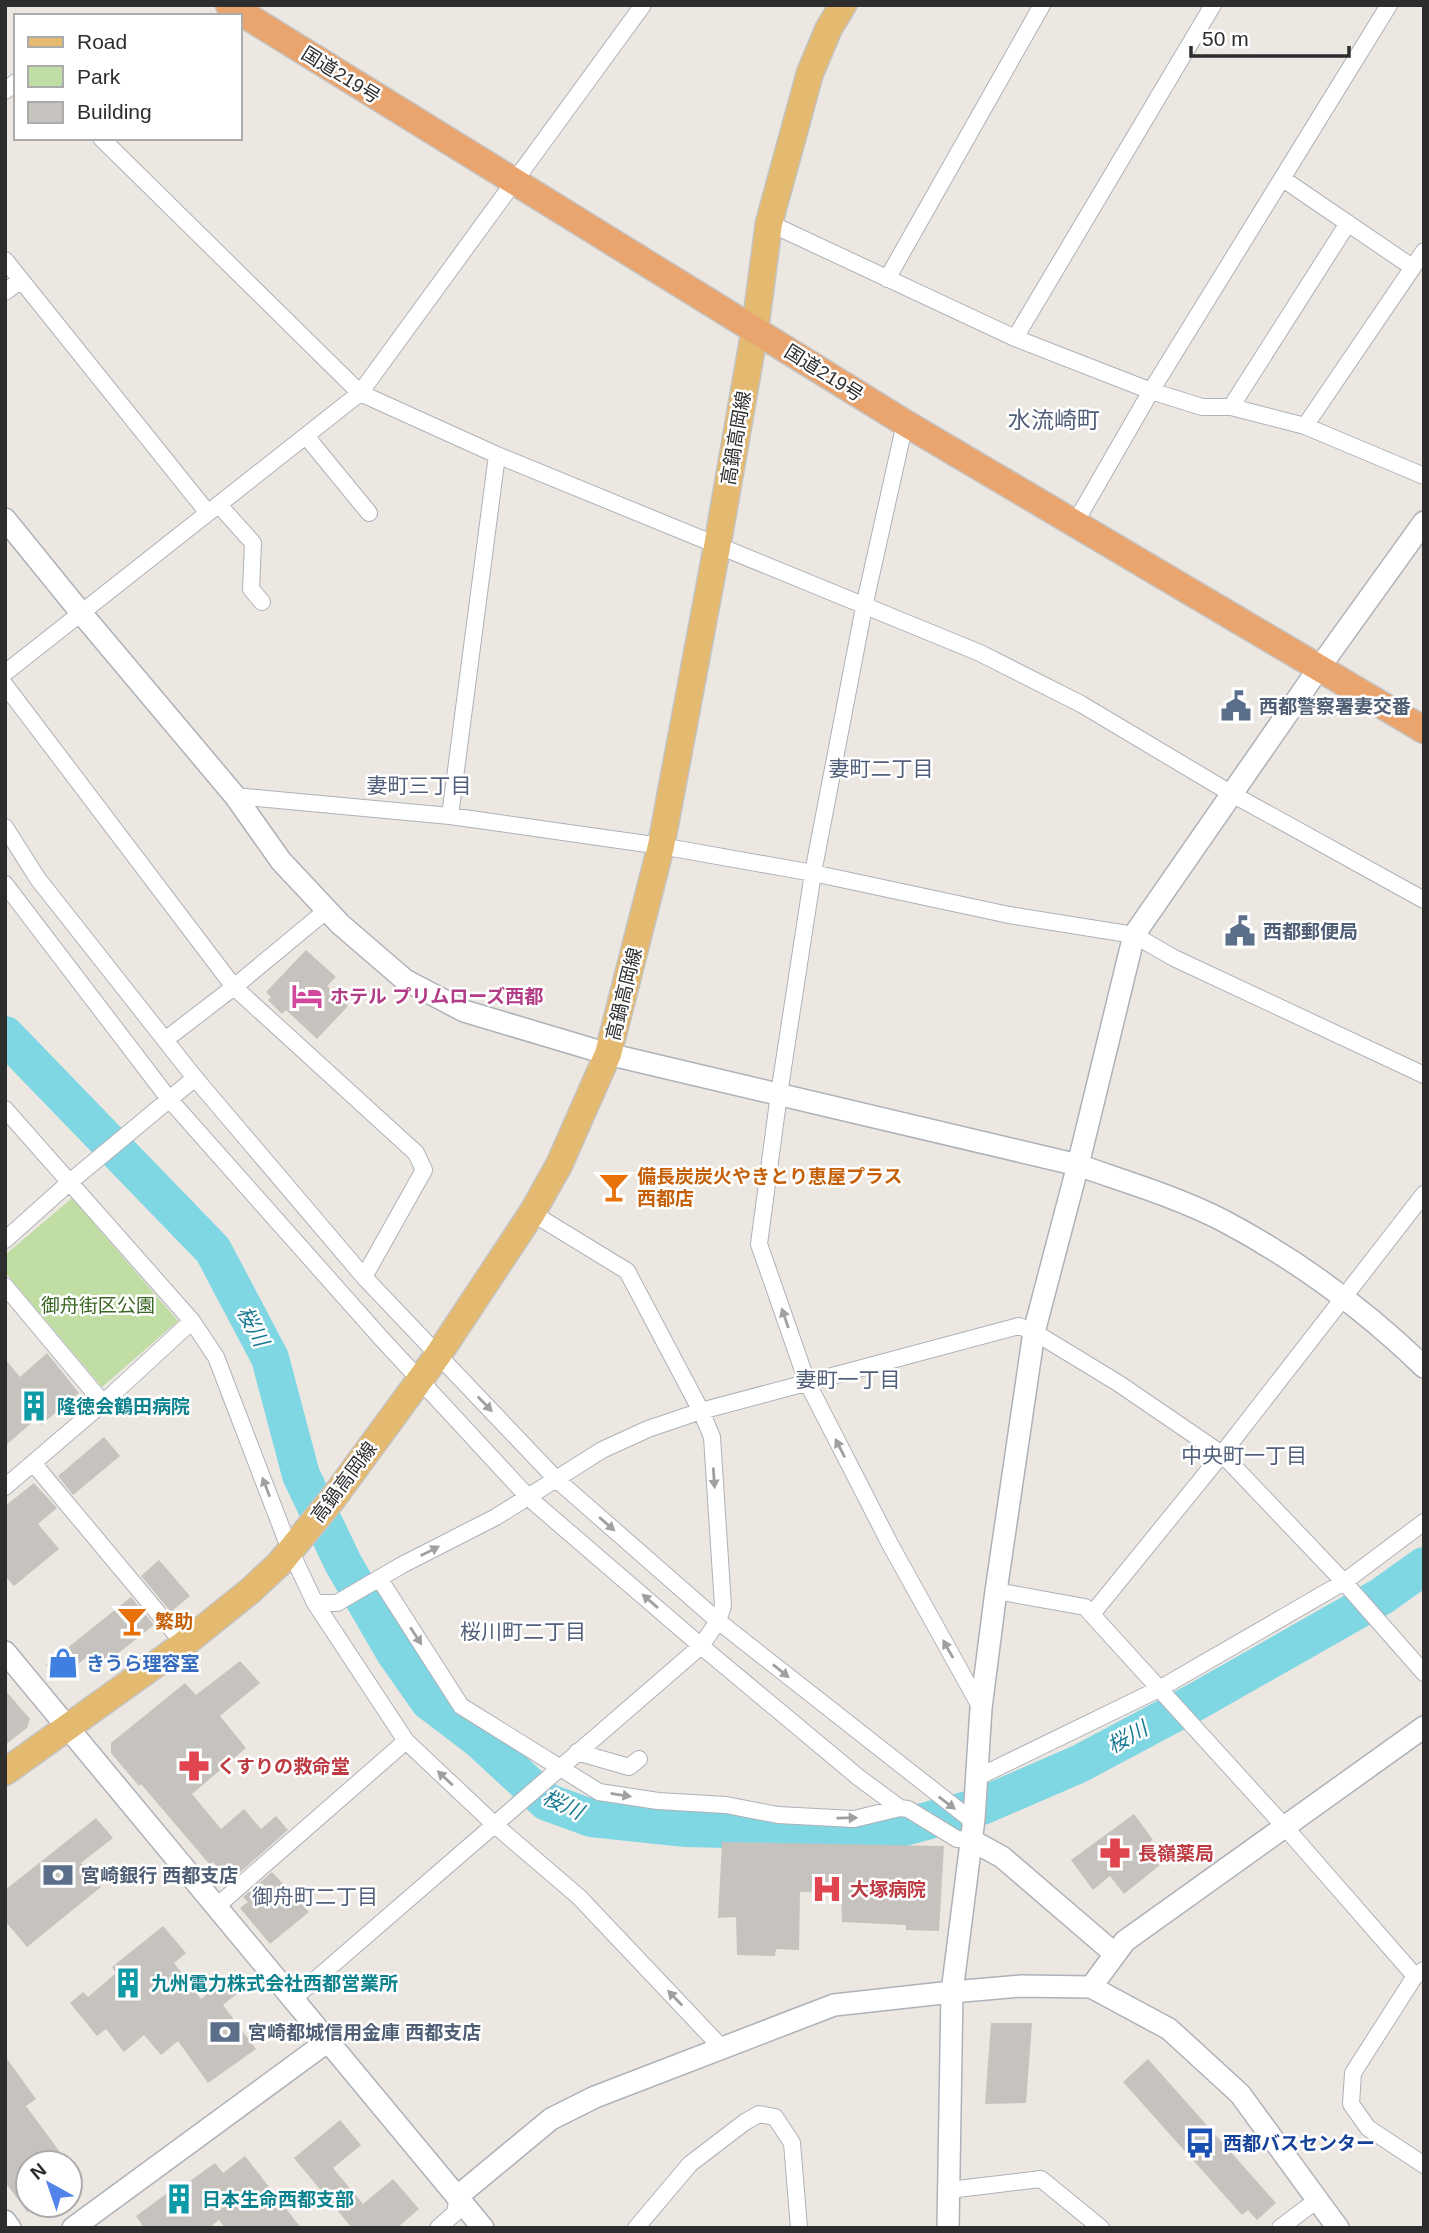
<svg xmlns="http://www.w3.org/2000/svg" width="1429" height="2233" font-family="Arial,'Noto Sans JP',sans-serif">
<style>
.green{fill:#c0dea4}
.lines{fill:none;stroke-linecap:round;stroke-linejoin:round}
.river{stroke:#80d7e4;stroke-width:38}
.building{fill:#c6c2bd}
.minor-casing{stroke:#aeb1b8;stroke-width:18}
.tertiary-casing{stroke:#aeb1b8;stroke-width:24}
.primary-casing{stroke:#c4c4c4;stroke-width:29}
.trunk-casing{stroke:#c4c4c4;stroke-width:29}
.minor{stroke:#fff;stroke-width:16}
.tertiary{stroke:#fff;stroke-width:21}
.primary{stroke:#e4b970;stroke-width:26}
.trunk{stroke:#eaa56e;stroke-width:26}
.oneway{fill:#a0a0a0}
.labels{text-anchor:middle;dominant-baseline:central;stroke-width:5;stroke-linejoin:round;paint-order:stroke}
.street-label{font-size:19px;fill:#2d2d2d;stroke:#fff}
.service-label{font-size:19px;font-weight:bold;fill:#4e5e75;stroke:#fff;text-anchor:start}
.hotel-label{font-size:19px;font-weight:bold;fill:#b23c85;stroke:#fff;text-anchor:start}
.food-label{font-size:19px;font-weight:bold;fill:#c56008;stroke:#fff;text-anchor:start}
.park-label{font-size:19px;fill:#3a6523;stroke:#fff}
.culture-label{font-size:19px;font-weight:bold;fill:#0d838f;stroke:#fff;text-anchor:start}
.shop-label{font-size:19px;font-weight:bold;fill:#366cbe;stroke:#fff;text-anchor:start}
.health-label{font-size:19px;font-weight:bold;fill:#be3a42;stroke:#fff;text-anchor:start}
.transit-label{font-size:19px;font-weight:bold;fill:#164399;stroke:#fff;text-anchor:start}
.neighbourhood-label{font-size:21px;fill:#515f7a;stroke:#fff}
.water-label{font-size:21px;font-style:italic;fill:#1b7b94;stroke:#fff}
.quarter-label{font-size:23px;fill:#515f7a;stroke:#fff}
</style>
<rect width="100%" height="100%" fill="#ede7e2"/>
<path class="green" d="M72 1198 178 1321 102 1387 5 1272V1255Z"/>
<g class="lines">
<path class="river" d="M5 1035 213 1250 270 1358 301 1475 343 1563 394 1651 429 1701 479 1739 547 1802 591 1818 686 1828 882 1833 982 1806 1079 1764 1199 1700 1382 1596 1424 1566"/>
</g>
<path class="building" d="M306 950 336 977 327 986 348 1006 317 1039 286 1010 282 1014 268 1000 271 997 266 992Z
M47 1353 79 1393 41 1425 36 1419 5 1446V1359L20 1377Z
M104 1437 120 1456 73 1495 58 1476Z
M34 1483 57 1508 38 1524 59 1549 14 1586 5 1576V1506Z
M159 1560 190 1596 171 1612 141 1576Z
M131 1597 154 1625 111 1659 108 1656 97 1665 89 1655 59 1680 46 1665Z
M240 1661 260 1683 220 1716 246 1748 192 1794 221 1829 244 1809 261 1829 276 1816 288 1830 230 1881 213 1862 210 1865 141 1784 139 1786 111 1753V1743L185 1683 196 1695Z
M5 1690 30 1719 27 1728 5 1745Z
M1134 1814 1153 1840 1145 1846 1160 1865 1124 1894 1110 1876 1093 1890 1071 1860Z
M96 1818 113 1838 81 1863 101 1887 27 1947 5 1921V1890Z
M722 1842 944 1846 939 1931 906 1930V1925L842 1922 841 1893 800 1892 799 1950 776 1949 775 1956 737 1955 736 1917 718 1918Z
M272 1872 309 1912 270 1944 240 1908 248 1902 243 1897Z
M163 1926 186 1953 174 1963 201 1999 228 1977 239 1992 223 2005 256 2049 208 2083 178 2041 161 2055 144 2035 124 2052 106 2029 97 2036 70 2003 83 1992 88 1997 116 1973 112 1967Z
M991 2023H1032L1026 2103 985 2104Z
M5 2056 36 2099 26 2106 68 2163H28V2213L5 2182Z
M1148 2059 1276 2203 1257 2220 1248 2210 1242 2215 1123 2082Z
M340 2120 361 2145 333 2168 363 2204 393 2179 419 2209 397 2228H352L294 2158Z
M245 2156 301 2228H225L219 2220 209 2228H144L136 2216 184 2181 186 2184 215 2163 223 2173Z"/>
<g class="lines">
<g class="minor-casing">
<path id="minor" d="M5 91 16 82
M101 138 360 393 497 455 980 653 1081 704 1232 794 1424 900
M1283 179 1412 267
M769 223 1015 338 1151 391 1202 407H1231L1305 426 1424 476
M5 260 208 513
M887 279 1042 5
M5 292 21 280
M1015 338 1213 5
M1231 407 1348 223
M905 423 864 607 813 873 779 1094 759 1244 807 1382 891 1546 981 1708
M1305 426 1424 251
M306 436 369 513
M219 505 253 543 251 589 262 602
M1075 523 1151 391 1389 5
M5 673 360 393 643 5
M5 685 234 987 165 1040
M235 796 450 816 661 846 813 873 1009 915 1134 935 1174 958 1424 1075
M450 816 497 455
M5 827 38 879 195 1078 364 1277 556 1479 718 1621 970 1819 973 1825
M5 884 169 1099 381 1338 529 1498 701 1646 858 1777 900 1808
M327 910 234 987 416 1153 424 1170 364 1277
M5 1109 192 1321 216 1357 290 1550 315 1603 406 1741 495 1825 579 1897 722 2048
M5 1240 71 1181 195 1078
M5 1286 103 1403
M33 1463 184 1644
M5 1487 103 1403 192 1321
M379 1578 461 1706 599 1792 658 1801 726 1805 778 1815 854 1819 900 1808 908 1809 957 1839 971 1840
M996 1591 1085 1607 1284 1826 1415 1976
M315 1603H337L402 1565 496 1517 602 1450 648 1429 701 1411 1019 1326 1034 1332 1118 1383 1222 1454 1344 1582 1424 1673
M1092 1614 1222 1454 1424 1194
M577 1752 629 1767 639 1759
M976 1778 1159 1689 1344 1582 1424 1522
M217 1906 406 1741
M1424 1970 1415 1976 1353 2073 1351 2104 1368 2128 1424 2165
M293 1999 701 1646 718 1621 723 1606 712 1437 701 1411 627 1271 532 1213
M949 2190 1041 2179 1101 2228
M438 2228 455 2213 458 2196
M636 2228 690 2164 745 2122 759 2114 775 2117 792 2143 799 2228
M1280 2228 1317 2200"/>
</g>
<g class="tertiary-casing">
<path id="tertiary" d="M5 519 82 614 235 796 281 861 340 924 405 980 464 1011 608 1054 1078 1165C1126 1182 1177 1197 1222 1220 1296 1259 1364 1309 1424 1367
M1424 522 1319 668 1134 935 1078 1165 1034 1332 996 1591 981 1708 974 1819 952 1992 1021 1986 1091 1987 1125 1941 1424 1727
M5 1652 483 2228
M971 1840 1002 1857 1115 1954
M1091 1987 1169 2029 1240 2094 1338 2228
M458 2196 551 2119 595 2097 834 2005 952 1992 948 2228
M5 2221 10 2228
M73 2228 328 2041"/>
</g>
<g class="primary-casing">
<path id="primary" d="M5 1772 184 1644 250 1591 280 1563 334 1497 438 1355 532 1213 559 1165 608 1054 661 846 717 547 755 329 769 223 810 73 829 28 843 5"/>
</g>
<g class="trunk-casing">
<path id="trunk" d="M229 5 905 423 1424 730"/>
</g>
<use href="#minor" class="minor"/>
<use href="#tertiary" class="tertiary"/>
<use href="#primary" class="primary"/>
<use href="#trunk" class="trunk"/>
</g>
<defs><path id="oneway-solid" d="M-6-.8H1V-3.2L6.5 0L1 3.2V.8H-6Z" transform="scale(1.75)"/></defs>
<g class="oneway">
<use href="#oneway-solid" transform="translate(785 1318) rotate(-109)"/>
<use href="#oneway-solid" transform="translate(485 1404) rotate(46)"/>
<use href="#oneway-solid" transform="translate(840 1448) rotate(-117)"/>
<use href="#oneway-solid" transform="translate(714 1478) rotate(86)"/>
<use href="#oneway-solid" transform="translate(266 1487) rotate(-111)"/>
<use href="#oneway-solid" transform="translate(607 1524) rotate(41)"/>
<use href="#oneway-solid" transform="translate(430 1551) rotate(-27)"/>
<use href="#oneway-solid" transform="translate(650 1601) rotate(-139)"/>
<use href="#oneway-solid" transform="translate(416 1636) rotate(57)"/>
<use href="#oneway-solid" transform="translate(948 1649) rotate(-119)"/>
<use href="#oneway-solid" transform="translate(781 1671) rotate(39)"/>
<use href="#oneway-solid" transform="translate(445 1778) rotate(-137)"/>
<use href="#oneway-solid" transform="translate(621 1795) rotate(9)"/>
<use href="#oneway-solid" transform="translate(947 1803) rotate(37)"/>
<use href="#oneway-solid" transform="translate(847 1818) rotate(-1)"/>
<use href="#oneway-solid" transform="translate(675 1998) rotate(-134)"/>
</g>
<defs>
<g id="civic-bare" transform="scale(2.415)"><path d="M-.6-6.5H3V-4.5H.6V-3L4-1V1h2V6H-6V1h2V-1L-.6-3ZM-1.2 2.5V6h2.4V2.5Z" fill="#5c6f8a" stroke="#fff" stroke-width="2.5" paint-order="stroke"/></g>
<g id="hotel-bare" transform="scale(2.415)"><path d="M-6-4.5h1.5V1H6V5H4.5V3h-9V5H-6ZM-4 0a1.8 1.8 0 1 1 3.6 0ZM.5 0V-2.5h3Q6-2.5 6 0Z" fill="#d1479c" stroke="#fff" stroke-width="2.5" paint-order="stroke"/></g>
<g id="bar-bare" transform="scale(2.415)"><path d="M-6-5H6L.8 .8V4.5H3.5V6h-7V4.5H-.8V.8Z" fill="#e8710a" stroke="#fff" stroke-width="2.5" paint-order="stroke"/></g>
<g id="building-bare" transform="scale(2.415)"><path d="M-4-6H4V6H1V3H-1V6H-4ZM-2.5-4.3h1.7v1.8h-1.7ZM.8-4.3h1.7v1.8H.8ZM-2.5-1h1.7V.8h-1.7ZM.8-1h1.7V.8H.8Z" fill="#0f9aa8" stroke="#fff" stroke-width="2.5" paint-order="stroke"/></g>
<g id="shop-bare" transform="scale(2.415)"><path d="M-5-2.5h2.3a2.7 3.5 0 0 1 5.4 0H5L5.5 6h-11ZM-1.5-2.5h3a1.5 2.3 0 0 0-3 0Z" fill="#3f7fe0" stroke="#fff" stroke-width="2.5" paint-order="stroke"/></g>
<g id="pharmacy-bare" transform="scale(2.415)"><path d="M-2-6h4v4h4v4h-4v4h-4v-4h-4v-4h4Z" fill="#e0444e" stroke="#fff" stroke-width="2.5" paint-order="stroke"/></g>
<g id="bank-bare" transform="scale(2.415)"><path d="M-6-4H6V4H-6ZM0-2.3a2.3 2.3 0 1 0 0 4.6a2.3 2.3 0 1 0 0-4.6Z" fill="#5c6f8a" stroke="#fff" stroke-width="2.5" paint-order="stroke"/></g>
<g id="hospital-bare" transform="scale(2.415)"><path d="M-5-5h3v3.5h4V-5h3V5h-3V1.5h-4V5h-3Z" fill="#e0444e" stroke="#fff" stroke-width="2.5" paint-order="stroke"/></g>
<g id="bus-bare" transform="scale(2.415)"><path d="M-5-6H5V4H4V6H2V4H-2V6H-4V4H-5ZM-3.5-4V0h7V-4ZM-3.5 1.2v1.5H-2V1.2ZM2 1.2v1.5H3.5V1.2Z" fill="#1a4fb4" stroke="#fff" stroke-width="2.5" paint-order="stroke"/></g>
</defs>
<g fill-rule="evenodd">
<use href="#civic-bare" x="1236" y="706"/>
<use href="#civic-bare" x="1240" y="931"/>
<use href="#hotel-bare" x="307" y="996"/>
<use href="#bar-bare" x="614" y="1187"/>
<use href="#building-bare" x="34" y="1406"/>
<use href="#bar-bare" x="132" y="1621"/>
<use href="#shop-bare" x="63" y="1663"/>
<use href="#pharmacy-bare" x="194" y="1766"/>
<use href="#pharmacy-bare" x="1115" y="1853"/>
<use href="#bank-bare" x="58" y="1875"/>
<use href="#hospital-bare" x="827" y="1889"/>
<use href="#building-bare" x="128" y="1983"/>
<use href="#bank-bare" x="225" y="2032"/>
<use href="#bus-bare" x="1200" y="2143"/>
<use href="#building-bare" x="179" y="2199"/>
</g>
<g class="labels">
<g class="street-label">
<text transform="translate(341 75) rotate(32)">国道219号</text>
<text transform="translate(824 373) rotate(32)">国道219号</text>
<text transform="translate(736 438) rotate(-80)">高鍋高岡線</text>
<text transform="translate(624 994) rotate(-76)">高鍋高岡線</text>
<text transform="translate(344 1482) rotate(-53)">高鍋高岡線</text>
</g>
<g class="service-label">
<text x="1259" y="706">西都警察署妻交番</text>
<text x="1263" y="931">西都郵便局</text>
<text x="81" y="1875">宮崎銀行 西都支店</text>
<text x="248" y="2032">宮崎都城信用金庫 西都支店</text>
</g>
<g class="hotel-label">
<text x="330" y="996">ホテル プリムローズ西都</text>
</g>
<g class="food-label">
<text x="637" y="1176">備長炭炭火やきとり恵屋プラス<tspan x="637" dy="22">西都店</tspan></text>
<text x="155" y="1621">繁助</text>
</g>
<g class="park-label">
<text x="98" y="1305">御舟街区公園</text>
</g>
<g class="culture-label">
<text x="57" y="1406">隆徳会鶴田病院</text>
<text x="151" y="1983">九州電力株式会社西都営業所</text>
<text x="202" y="2199">日本生命西都支部</text>
</g>
<g class="shop-label">
<text x="86" y="1663">きうら理容室</text>
</g>
<g class="health-label">
<text x="217" y="1766">くすりの救命堂</text>
<text x="1138" y="1853">長嶺薬局</text>
<text x="850" y="1889">大塚病院</text>
</g>
<g class="transit-label">
<text x="1223" y="2143">西都バスセンター</text>
</g>
<g class="neighbourhood-label">
<text x="881" y="768">妻町二丁目</text>
<text x="419" y="785">妻町三丁目</text>
<text x="848" y="1379">妻町一丁目</text>
<text x="1244" y="1455">中央町一丁目</text>
<text x="523" y="1631">桜川町二丁目</text>
<text x="315" y="1896">御舟町二丁目</text>
</g>
<g class="water-label">
<text transform="translate(253 1326) rotate(62)">桜川</text>
<text transform="translate(1127 1737) rotate(-29)">桜川</text>
<text transform="translate(563 1804) rotate(25)">桜川</text>
</g>
<g class="quarter-label">
<text x="1054" y="420">水流崎町</text>
</g>
</g>
<rect width="1429" height="2233" fill="none" stroke="#2d2d2d" stroke-width="14"/>
<rect x="14" y="14" width="228" height="126" fill="#ffffff" stroke="#ababab" stroke-width="2"/>
<rect x="28" y="37" width="35" height="10" fill="#e4b970" stroke="#ababab" stroke-width="2"/>
<text x="77" y="49" font-size="21" fill="#2d2d2d">Road</text>
<rect x="28" y="66" width="35" height="21" fill="#c0dea4" stroke="#ababab" stroke-width="2"/>
<text x="77" y="84" font-size="21" fill="#2d2d2d">Park</text>
<rect x="28" y="102" width="35" height="21" fill="#c6c2bd" stroke="#ababab" stroke-width="2"/>
<text x="77" y="119" font-size="21" fill="#2d2d2d">Building</text>
<g transform="translate(49 2184) rotate(320)"><circle r="33" fill="#ffffff" stroke="#ababab" stroke-width="2"/>
<path d="M0-5L12 26L0 18L-12 26Z" fill="#5384e9"/>
<text y="-10" font-size="19" font-weight="bold" text-anchor="middle" fill="#2d2d2d">N</text>
</g>
<path d="M1191 46v10h158v-10" fill="none" stroke="#2d2d2d" stroke-width="3.5"/>
<text x="1202" y="46" font-size="21" fill="#2d2d2d" stroke="#ffffff" stroke-width="5" paint-order="stroke">50 m</text>
</svg>
